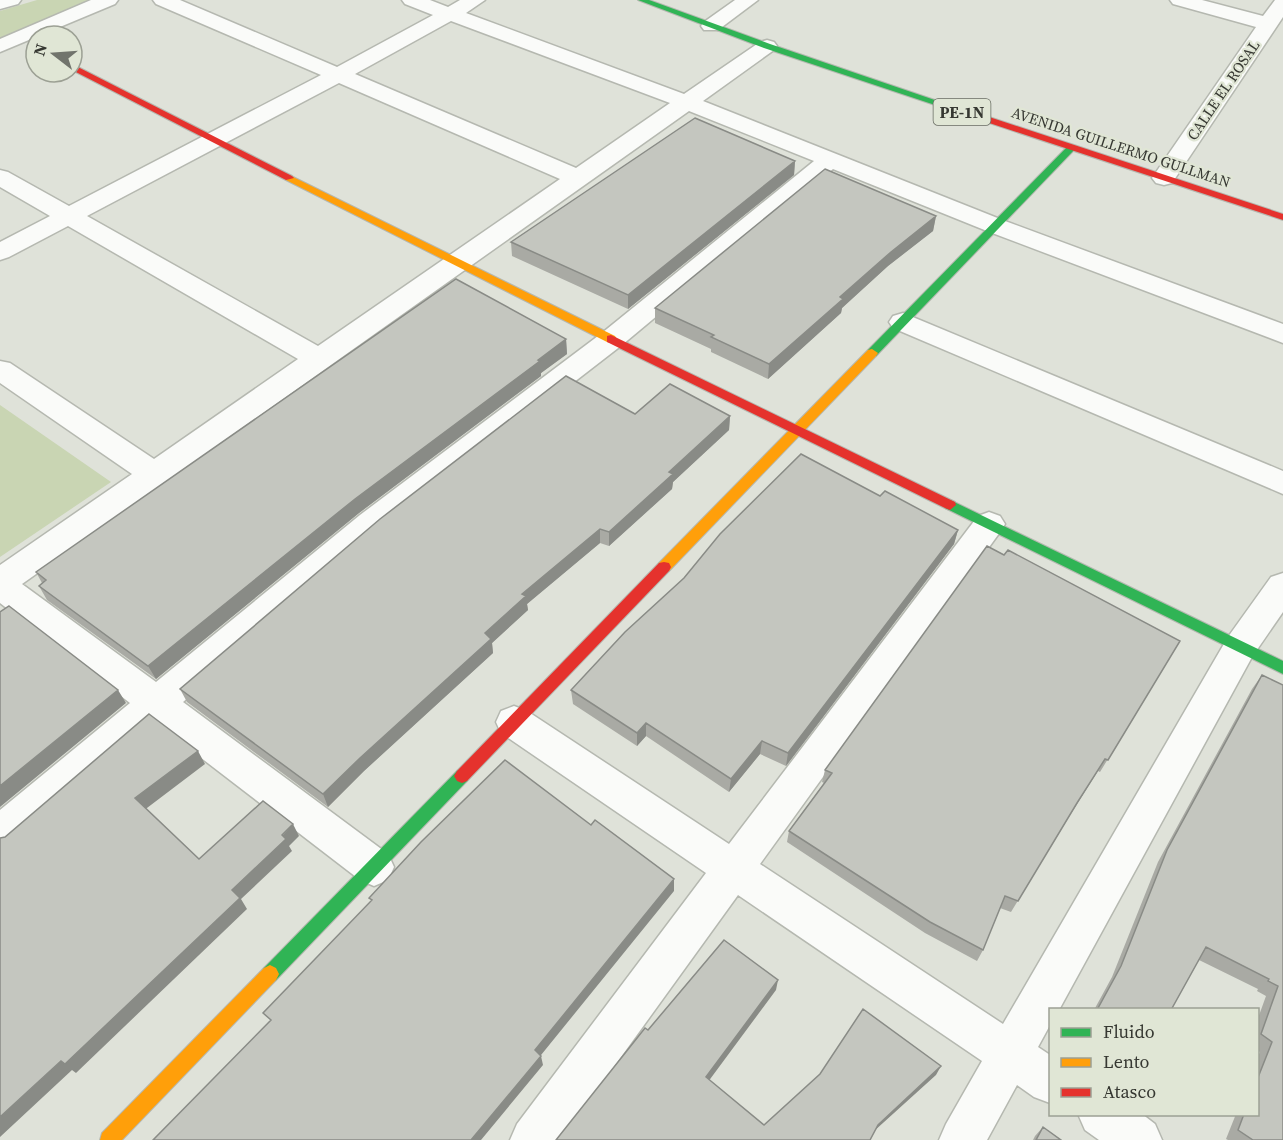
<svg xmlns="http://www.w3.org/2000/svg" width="1283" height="1140" font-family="'Source Serif 4',serif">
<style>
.green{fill:#c9d5b3}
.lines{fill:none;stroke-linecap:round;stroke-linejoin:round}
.street-casing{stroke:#b5b8b0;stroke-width:3}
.fast-casing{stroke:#b5b8b0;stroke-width:2}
.slow-casing{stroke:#b5b8b0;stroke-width:2}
.jam-casing{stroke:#b5b8b0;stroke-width:2}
.street{fill:#fafbf9;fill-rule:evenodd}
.fast{fill:#30b455;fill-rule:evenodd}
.slow{fill:#ff9f0a;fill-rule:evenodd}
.jam{fill:#e5322d;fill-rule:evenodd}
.wall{fill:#a9aaa4}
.shaded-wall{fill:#898b86}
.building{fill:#c4c6bf;stroke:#898b86;stroke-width:1.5}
.labels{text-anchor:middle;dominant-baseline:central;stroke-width:4.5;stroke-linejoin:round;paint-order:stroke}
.far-street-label{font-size:15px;fill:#363832;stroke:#e0e6d5}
.shield{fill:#e0e6d5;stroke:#696c63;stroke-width:1.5}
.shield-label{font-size:16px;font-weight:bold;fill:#363832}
</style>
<rect width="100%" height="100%" fill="#dfe2d9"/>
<path class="green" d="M37 0H92L0 39V11Z
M0 405 111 482 0 557Z"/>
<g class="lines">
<g class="street-casing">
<path id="street" d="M0 0H21L18 4 0 9Z
M91 0H118L115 4 0 52V39Z
M153 0H180L337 67 433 15 405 4 402 0H430L448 7 460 0H485L466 13 684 94 760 42 767 40 774 42 777 46 774 50 703 101 1005 221 1283 324V343L987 231 833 169 622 345 382 531 183 702 388 854 394 867 388 880 374 886 360 880 157 724 14 847 0 852V810L130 703 0 603V565L132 474 0 383V361L10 363 154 459 298 359 68 226 9 257 0 260V242L50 216 0 187V170L8 172 69 206 321 75 156 4ZM451 21 670 103 576 168 355 74ZM339 83 560 179 318 346 87 216ZM689 111 814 161 602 333 360 515 156 682 22 584Z
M735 0H758L718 30H704L701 26 704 22Z
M1170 0H1202L1263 16 1275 0H1283V17L1172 183 1164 185 1156 183 1152 178 1256 27 1173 4Z
M903 313 1283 471V494L893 328 889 322 893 316Z
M989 512 1000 516 1005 524 1000 532 760 864 1003 1024 1228 637 1271 577 1283 573V612L1252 657 1059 1010H1050V1025L1038 1047 1050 1055V1103L1034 1097 1017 1085 987 1140H939L946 1124 982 1061 738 895 561 1140H510L517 1124 706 873 501 733 496 722 501 711 514 706 527 711 729 844 978 516Z
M1078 1114H1142L1155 1124 1162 1140H1099L1085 1130Z"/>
</g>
<g class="fast-casing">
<path id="fast" d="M638 0H649L770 44 970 112 962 114 764 48Z
M1068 146 1076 148 876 356H868V350Z
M950 500 1283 661V674L945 508 944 505Z
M462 769 467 771 470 776 467 781 276 980 270 983 264 980 261 974 264 968 457 771Z"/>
</g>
<g class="slow-casing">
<path id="slow" d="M289 175 615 336 617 339 611 343 607 342 286 180V176Z
M872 349 878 353 876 356 669 571H659L657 567 659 563 868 350Z
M270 965 276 968 279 974 276 980 122 1140H100L102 1133 264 968Z"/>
</g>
<g class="jam-casing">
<path id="jam" d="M72 64 292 176 294 178 286 180 72 70Z
M962 110H968L1283 214V220L962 114Z
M611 335 955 502 956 505 950 510 945 508 607 342V336Z
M664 562 669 563 671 567 669 571 467 781 462 783 457 781 454 776 457 771 659 563Z"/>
</g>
<use href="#street" class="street"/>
<use href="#fast" class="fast"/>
<use href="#slow" class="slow"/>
<use href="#jam" class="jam"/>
</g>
<path class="wall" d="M795 161 794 175 628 309 512 256 511 242Z
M936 216 933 231 888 266 842 308 841 313 768 379 711 352V349L655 323V308Z
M566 339 567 354 541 373V376L359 513 156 679 47 600 39 586 42 583 36 572Z
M635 414 730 416 729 430 673 482 672 489 609 546 600 543 527 604 528 610 492 643 493 653 364 771 328 807 187 702 180 689Z
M880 496 958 530 954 544 786 766 760 754 729 792 646 736 637 746 573 704 571 690Z
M1004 555 1180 641 1100 772 1098 771 1070 815 1011 912 1000 908 983 950 977 961 925 933 787 842 789 831 824 783 822 782 825 770Z
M1262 675 1283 685V1140H1228L1226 1139 1236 1114H1257V1059L1260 1052 1257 1050V1021L1266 996 1257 991 1258 989 1199 960 1171 1010H1094L1112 977 1158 862 1252 689Z
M1043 1127 1061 1140H1033L1035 1136Z"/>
<path class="shaded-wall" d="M795 161 794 175 628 309V295Z
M936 216 933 231 888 266 842 308 841 313 768 379 769 364 840 297 891 252Z
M566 339 567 354 541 373V376L359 513 156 679 148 666 355 499Z
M730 416 729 430 673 482 672 489 609 546V532L669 472Z
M600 529V543L527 604 528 610 492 643 493 653 364 771 328 807 323 794 485 633 522 594Z
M958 530 954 544 786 766 788 753Z
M118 690 126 703 0 807V786Z
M646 723V736L637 746V733Z
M762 741 760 754 729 792 731 779Z
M198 751 205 764 143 811 135 798Z
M1105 759 1070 815 1011 912 1077 803Z
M293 824 299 836 289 846 292 851 241 899 247 909 76 1073 72 1070 0 1137V1117L61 1061 232 890Z
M674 879V891L537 1060 535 1050Z
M778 980 776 990 705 1086 706 1077Z
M541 1056 543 1065 481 1140H471Z
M941 1066 936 1075 873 1132 878 1125Z"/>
<path class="building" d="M695 118 795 161 628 295 511 242Z
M825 169 936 216 891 252 840 297 843 299 769 364 711 337 714 335 655 308Z
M456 279 566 339 538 360 540 361 355 499 148 666 39 586 46 580 36 572Z
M566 376 635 414 670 384 730 416 669 472 673 474 609 532 600 529 522 594 526 596 485 633 491 639 360 758 323 794 180 689 380 519Z
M801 454 880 496 885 491 958 530 788 753 762 741 731 779 646 723 637 733 571 690 625 632 684 578 720 534Z
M987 546 1004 555 1008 550 1180 641 1108 760 1105 759 1077 803 1018 901 1005 896 983 950 930 922 789 831 832 773 825 770Z
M9 606 118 690 0 786V612Z
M1262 675 1283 685V1140H1253L1238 1130 1244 1114H1257V1080L1272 1042 1261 1034 1278 986 1268 981 1269 979 1206 947 1171 1010H1097L1121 966 1167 850Z
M149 714 198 751 135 798 199 859 263 801 293 824 282 835 286 839 232 890 240 898 65 1064 61 1061 0 1117V838L5 837Z
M505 760 591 825 595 820 674 879 535 1050 541 1056 471 1140H153L271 1020 263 1013 372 900 369 898 421 842Z
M724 940 778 980 706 1077 764 1125 820 1074 863 1009 941 1066 878 1125 870 1140H556L645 1028 648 1030Z
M1043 1127 1061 1140H1036Z"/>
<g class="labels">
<g class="far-street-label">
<text transform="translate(1223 90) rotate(-56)">CALLE EL ROSAL</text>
<text transform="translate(1121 147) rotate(18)">AVENIDA GUILLERMO GULLMAN</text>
</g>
<rect class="shield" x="933.5" y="99" width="57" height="26" rx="4.5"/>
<g class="shield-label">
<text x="962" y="112">PE-1N</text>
</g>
</g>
<rect x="1049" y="1008" width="210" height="108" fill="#e0e6d5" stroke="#9ca094" stroke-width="1.5"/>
<rect x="1061" y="1028" width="30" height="9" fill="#30b455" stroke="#9ca094" stroke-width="1.5"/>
<text x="1103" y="1038" font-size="18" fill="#363832">Fluido</text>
<rect x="1061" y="1058" width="30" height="9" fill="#ff9f0a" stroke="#9ca094" stroke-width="1.5"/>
<text x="1103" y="1068" font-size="18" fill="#363832">Lento</text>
<rect x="1061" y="1088" width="30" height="9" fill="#e5322d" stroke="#9ca094" stroke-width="1.5"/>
<text x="1103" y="1098" font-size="18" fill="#363832">Atasco</text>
<g transform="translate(54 54) rotate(287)"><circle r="28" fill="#e0e6d5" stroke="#9ca094" stroke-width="1.5"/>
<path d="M0-4.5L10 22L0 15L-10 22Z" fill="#71746c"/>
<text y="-9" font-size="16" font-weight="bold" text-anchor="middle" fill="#363832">N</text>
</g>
</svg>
